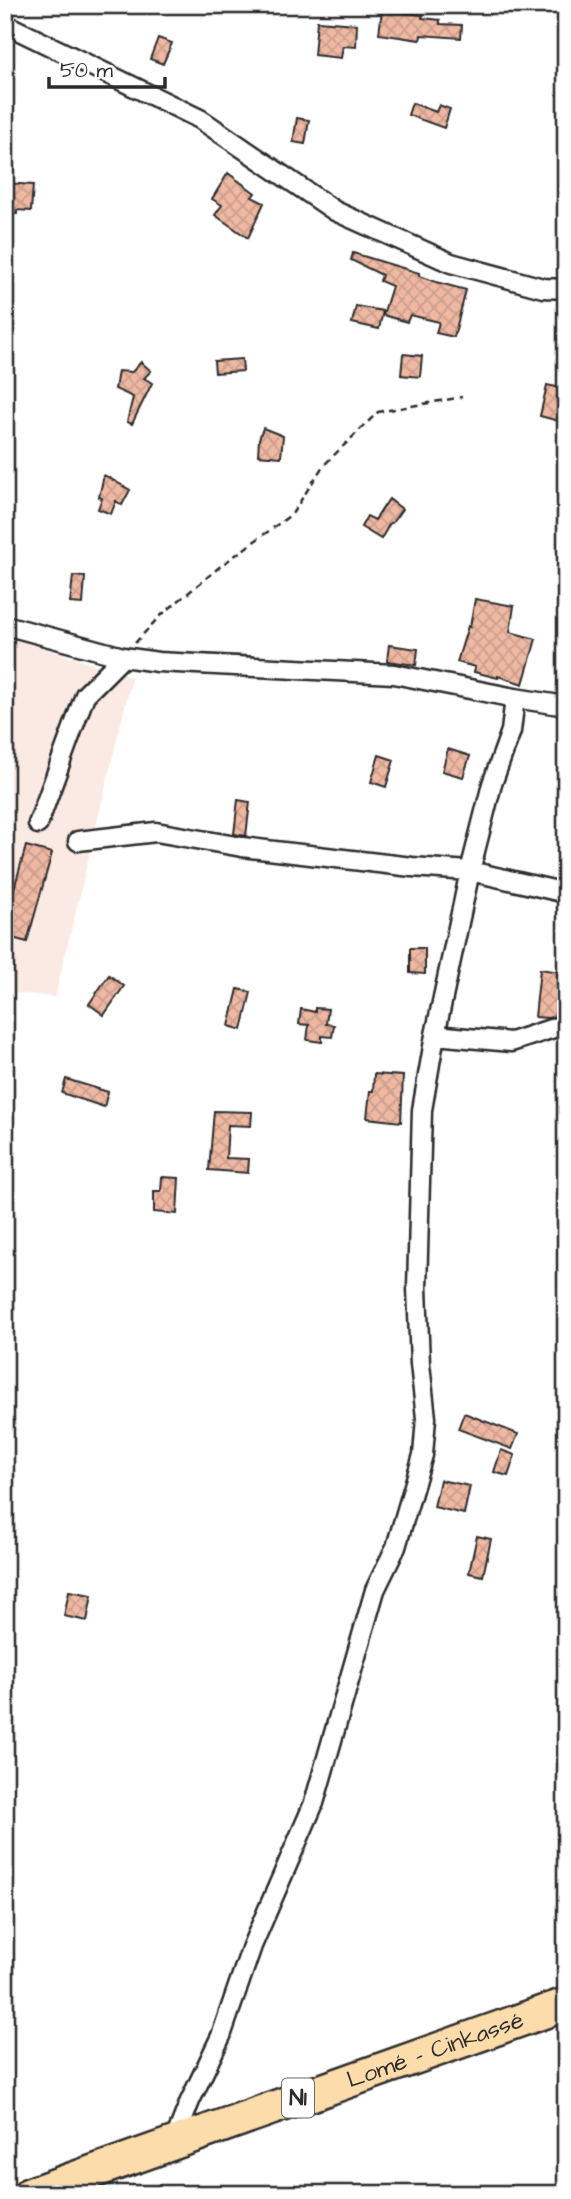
<svg xmlns="http://www.w3.org/2000/svg" width="571" height="2199" font-family="'Architects Daughter',sans-serif">
<style>
.built{fill:#faeae3}
.building{fill:url(#building-cross-hatch);stroke:#2b2b2b;stroke-width:2}
.lines{fill:none;stroke-linecap:round;stroke-linejoin:round}
.street-casing{stroke:#2b2b2b;stroke-width:23}
.highway-casing{stroke:#2b2b2b;stroke-width:37}
.path{stroke:#2b2b2b;stroke-width:2.5;stroke-dasharray:7 5;stroke-linecap:butt}
.street{stroke:#fff;stroke-width:18}
.highway{stroke:#fcdcab;stroke-width:32}
.labels{text-anchor:middle;dominant-baseline:central;stroke-width:6;stroke-linejoin:round;paint-order:stroke}
.shield{fill:#fff;stroke:#6b6b6b;stroke-width:2}
.shield-label{font-size:23px;font-weight:bold;fill:#2b2b2b}
.street-label{font-size:24px;fill:#2b2b2b;stroke:#fff}
</style>
<defs>
<pattern id="building-cross-hatch" width="8" height="8" patternUnits="userSpaceOnUse" patternTransform="scale(1.75)"><rect width="8" height="8" fill="#eeb8a3"/><path d="M0 0l8 8M0 8l8-8" fill="none" stroke="#cc9e8c"/></pattern>
</defs>
<rect width="100%" height="100%" fill="#fff"/>
<filter id="ink" filterUnits="userSpaceOnUse"><feTurbulence type="fractalNoise" baseFrequency=".0143" numOctaves="2"/><feDisplacementMap in="SourceGraphic" scale="14" xChannelSelector="R" yChannelSelector="G"/><feConvolveMatrix kernelMatrix="1 2 1 2 8 2 1 2 1" color-interpolation-filters="sRGB"/></filter>
<g filter="url(#ink)">
<path class="built" d="M5 635 132 677 55 997 5 992Z"/>
<path class="building" d="M382 10 423 15 422 18 440 20V24L462 25 461 38 421 35 420 40 379 34Z
M317 21 357 24 356 47 343 46 341 58 314 55Z
M158 38 172 43 163 64 150 59Z
M412 103 436 112 439 105 450 109 444 128 408 115Z
M297 118 309 120 305 144 293 142Z
M228 173 255 193 252 197 264 203 248 238 215 215 222 205 212 199Z
M5 183 33 185 31 211 17 210V214L5 213Z
M353 253 419 273V276L436 282 466 290 454 337 436 333 439 322 410 315 407 322 383 315 392 286 380 281 382 275 351 260Z
M356 306 383 311 379 329 352 323Z
M403 354 422 356 420 377 401 375Z
M242 359 243 371 215 373 214 361Z
M141 362 151 371 144 378 152 383 132 424 127 422 133 397 115 389 118 371 132 372Z
M547 385 566 389V423L540 416Z
M263 428 283 436 281 457 258 455 259 439Z
M104 475 130 490 122 505 116 501 111 514 98 509 102 498 99 497Z
M389 499 402 509 392 523H390L381 539 361 527 367 516 375 520Z
M73 576 85 577 83 604 70 603Z
M475 599 514 606 510 632 536 639 523 684 498 676V678L474 672 475 667 457 662 468 626 470 627Z
M389 645 418 649 416 665 387 661Z
M448 749 470 756 463 777 442 771Z
M379 755 394 760 386 787 371 782Z
M238 800 250 802 246 836 234 834Z
M26 846 52 853 27 942 5 936V921Z
M410 948H425V974L410 973Z
M540 969 560 972 555 1016 548 1018 535 1017Z
M109 975 124 986 104 1015 89 1004Z
M238 989 251 992 242 1030 229 1026Z
M315 1008 328 1009 326 1024 334 1025 332 1037 322 1036V1042L307 1040 309 1025 299 1024 301 1009 315 1012Z
M374 1074 403 1076 401 1122 367 1118 370 1091H373Z
M66 1079 108 1092 104 1107 62 1093Z
M214 1111 252 1112 251 1126 228 1125 226 1158 249 1159 248 1173 209 1170Z
M162 1177 179 1178 177 1214 154 1212V1191H161Z
M464 1413 518 1434 512 1449 458 1429Z
M501 1450 515 1455 508 1476 494 1472Z
M440 1480 470 1486 464 1514 434 1507Z
M477 1536 491 1539 483 1576 469 1573Z
M69 1591 92 1595 87 1621 64 1616Z"/>
<g class="lines">
<g class="street-casing">
<path id="street" d="M5 24 200 119 335 211 451 263 543 288 566 289
M5 625 123 657 158 662 394 674 515 698 566 706
M38 824 85 695 123 657
M78 841 156 832 242 847 412 867 470 871 566 893
M435 1035 511 1042 566 1024
M174 2142 190 2101 221 2036 252 1946 314 1803 375 1590 396 1547 423 1455 426 1418 420 1364 417 1288 422 1110 435 1035 470 871 492 784 511 731 515 698"/>
</g>
<g class="highway-casing">
<g id="highway">
<path id="s1" d="M30 2194 566 2004"/>
</g>
</g>
<path class="path" d="M135 643 159 617 222 565 292 514 323 466 378 412 462 397"/>
<use href="#street" class="street"/>
<use href="#highway" class="highway"/>
</g>
</g>
<g class="labels">
<rect class="shield" x="282" y="2078.5" width="32" height="39" rx="5"/>
<g class="shield-label">
<text x="298" y="2098">N1</text>
</g>
<g class="street-label">
<text stroke="none"><textPath href="#s1" startOffset="430">Lomé - Cinkassé</textPath></text>
</g>
</g>
<rect width="571" height="2199" fill="none" stroke="#fff" stroke-width="28"/>
<rect x="14" y="14" width="543" height="2171" fill="none" stroke="#2b2b2b" stroke-width="2.5" filter="url(#ink)"/>
<path d="M49 77v10h116v-10" fill="none" stroke="#2b2b2b" stroke-width="3.5"/>
<text x="60" y="77" font-size="21" fill="#2b2b2b" stroke="#ffffff" stroke-width="5" paint-order="stroke">50 m</text>
</svg>
